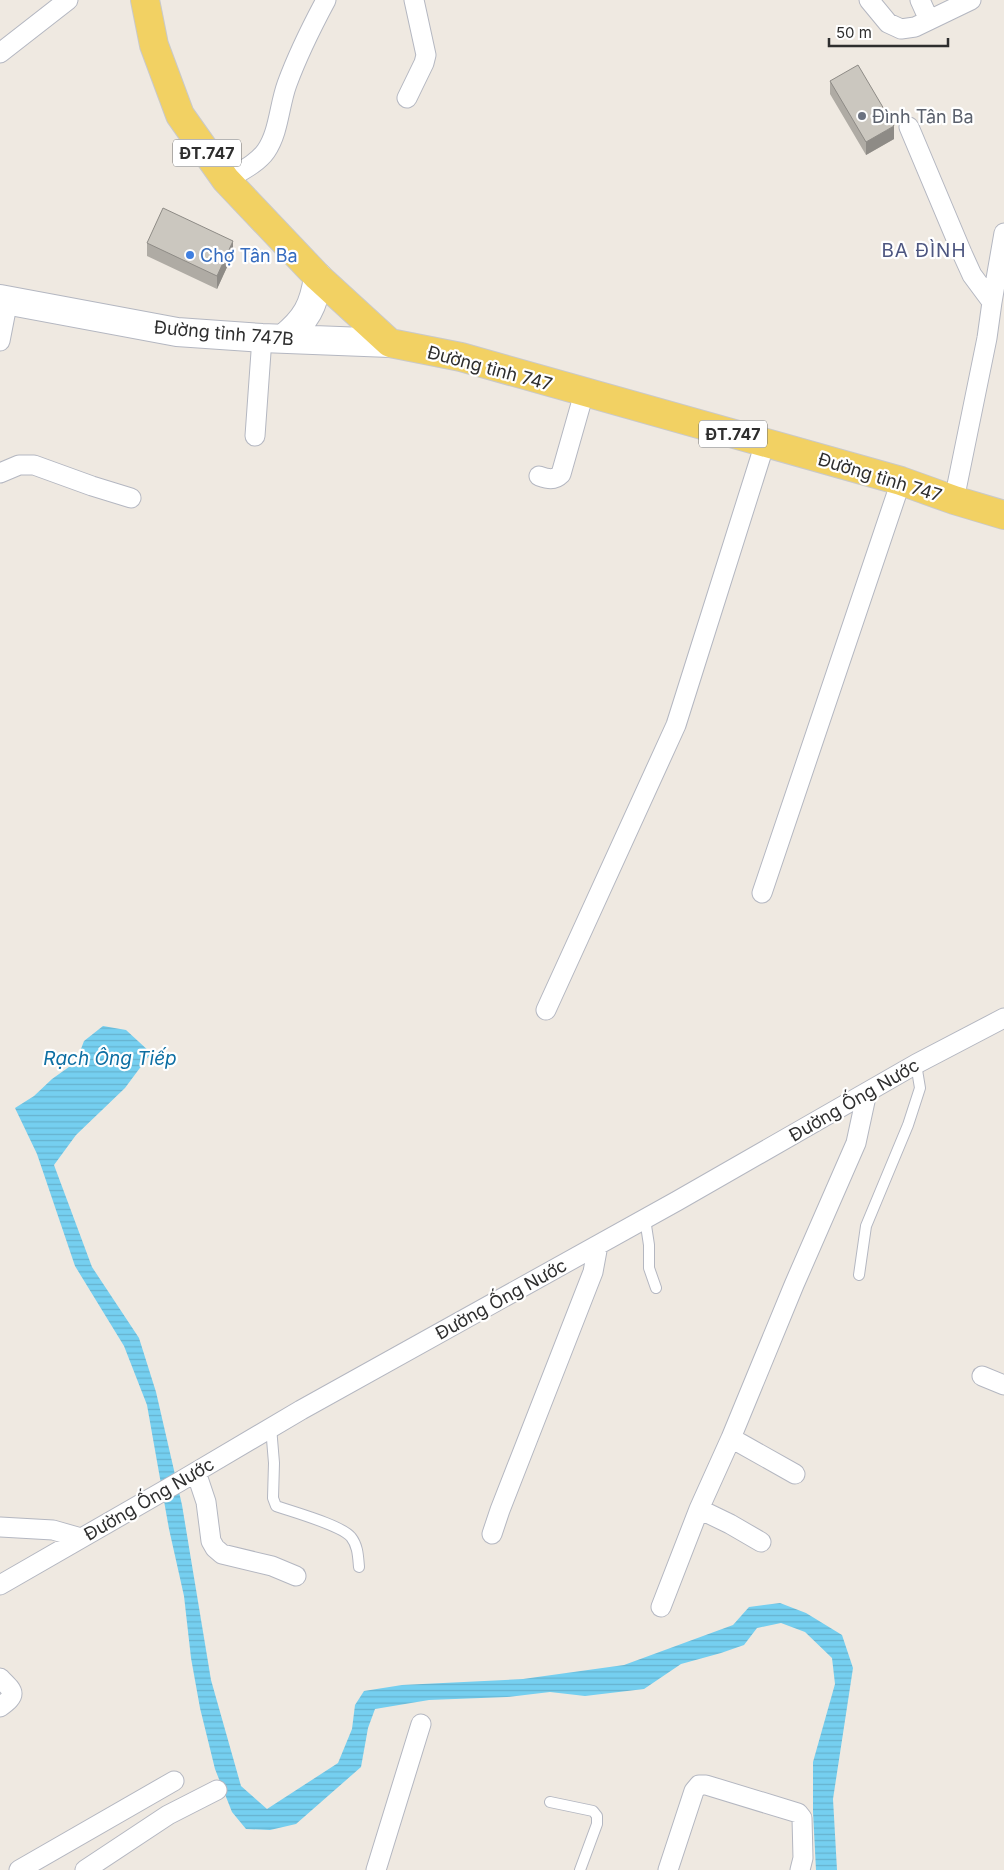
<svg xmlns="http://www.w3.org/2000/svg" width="1004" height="1870" font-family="Inter,sans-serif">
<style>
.water{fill:url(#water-rules)}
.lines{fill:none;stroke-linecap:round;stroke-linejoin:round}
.lane-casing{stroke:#b4b7c1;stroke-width:12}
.street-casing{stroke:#b4b7c1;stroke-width:21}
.secondary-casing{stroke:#b4b7c1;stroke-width:30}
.primary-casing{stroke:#c9c9c9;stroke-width:30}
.lane{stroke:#fff;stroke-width:10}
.street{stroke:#fff;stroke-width:19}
.secondary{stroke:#fff;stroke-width:28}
.primary{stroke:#f2d163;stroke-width:28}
.wall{fill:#afaba4}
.shaded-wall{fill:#8e8b86}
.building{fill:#cbc7bf;stroke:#8e8b86}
.worship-dot{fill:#6b7280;stroke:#fff;stroke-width:2}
.shop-dot{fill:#3f7fe0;stroke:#fff;stroke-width:2}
.labels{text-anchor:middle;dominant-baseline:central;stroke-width:4.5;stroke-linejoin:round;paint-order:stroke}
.shield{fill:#fff;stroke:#6d6d6d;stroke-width:1}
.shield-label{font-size:16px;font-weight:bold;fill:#2e2e2e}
.worship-label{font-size:18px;fill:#5b616d;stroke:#fff;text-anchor:start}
.shop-label{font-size:18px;fill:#366cbe;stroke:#fff;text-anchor:start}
.street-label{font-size:18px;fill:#2e2e2e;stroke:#fff}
.neighbourhood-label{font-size:19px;letter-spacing:1px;fill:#4d5680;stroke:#fff}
.water-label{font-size:19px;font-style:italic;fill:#0d6fa3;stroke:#fff}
</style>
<defs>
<pattern id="water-rules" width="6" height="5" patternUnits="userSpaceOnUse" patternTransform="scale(1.25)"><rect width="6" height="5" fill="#75cff0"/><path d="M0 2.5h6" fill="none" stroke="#66b2ce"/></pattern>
</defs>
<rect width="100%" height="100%" fill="#efe9e1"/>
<path class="water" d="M103 1026 126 1030 151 1053 125 1088 76 1135 54 1165 92 1267 139 1338 156 1392 182 1505 211 1680 241 1786 267 1809 338 1763 352 1729 355 1705 364 1691 402 1685 523 1679 624 1665 733 1625 749 1607 780 1603 806 1613 842 1635 853 1668 833 1799 837 1870H816L813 1812V1762L835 1684 832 1658 805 1632 781 1623 757 1628 744 1645 721 1653 681 1664 644 1689 585 1696 550 1692 507 1697 429 1700 375 1709 368 1728 361 1767 296 1824 270 1830 246 1829 232 1812 215 1769 200 1708 191 1658 184 1596 169 1529 147 1405 124 1346 75 1266 37 1154 15 1108 34 1096 52 1079 76 1062 84 1041Z"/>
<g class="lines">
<g class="lane-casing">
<path id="lane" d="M645 1219 649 1245V1268L656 1288
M859 1275 866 1226 908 1125 920 1088 916 1064
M271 1427 274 1463 273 1498 276 1506C293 1512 341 1525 351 1537 358 1546 358 1556 359 1567
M550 1802 593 1811 597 1816V1824L580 1870"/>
</g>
<g class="street-casing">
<path id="street" d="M869 0 888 23 901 29 915 27 971 0
M920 0 929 20
M0 53 68 0
M407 98 424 63 426 55 414 0
M909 127 962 253 972 275 992 302
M226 180C239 172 257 164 266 151 279 132 279 106 287 84 298 54 311 28 326 0
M0 341 8 300
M255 436 262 338
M0 473 19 465H34L92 486 131 498
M539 476C548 479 554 481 561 474L584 393
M954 500 987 338 992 302 1004 233
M762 893 901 481
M546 1010 676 725 765 443
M982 1376 1004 1385
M731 1438 699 1509 730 1524 761 1542
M196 1472 206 1502 211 1541 215 1548 222 1554 272 1566 296 1576
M795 1474 731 1438 794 1285 856 1143 867 1092
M0 1527 53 1530 81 1538
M492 1534 500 1510 593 1272 598 1245
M0 1585 179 1482 301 1410 677 1201 916 1064 1004 1018
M661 1607 699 1509
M0 1678C14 1692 18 1694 0 1707
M19 1870 174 1781
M85 1870 168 1815 217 1790
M376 1870 421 1724
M668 1870 694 1791 699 1785H706L798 1813 802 1818 803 1858 800 1870"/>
</g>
<g class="secondary-casing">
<path id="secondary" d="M0 299 177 332 262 338 390 343
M284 338C306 320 314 306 318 277"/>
</g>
<g class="primary-casing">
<path id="primary" d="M145 0 154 45 180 115 226 180 318 277 390 343 461 357 901 481 954 500 1004 515"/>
</g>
<use href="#lane" class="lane"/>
<use href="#street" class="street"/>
<use href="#secondary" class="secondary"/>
<use href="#primary" class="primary"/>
</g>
<path class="wall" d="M830 81 894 139 866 155 830 94Z
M147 243 233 254 217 289 147 256Z"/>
<path class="shaded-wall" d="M894 126V139L866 155V142Z
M233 241V254L217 289V276Z"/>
<path class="building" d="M858 65 894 126 866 142 830 81Z
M163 208 233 241 217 276 147 243Z"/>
<circle class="worship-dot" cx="862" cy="116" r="5"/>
<circle class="shop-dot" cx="190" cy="255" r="5"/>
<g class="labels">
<g class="shield">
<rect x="173" y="139.5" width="68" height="27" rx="4"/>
<rect x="699" y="420.5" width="68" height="27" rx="4"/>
</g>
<g class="shield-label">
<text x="207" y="153">ĐT.747</text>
<text x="733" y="434">ĐT.747</text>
</g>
<g class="worship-label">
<text x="872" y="116">Đình Tân Ba</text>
</g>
<g class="shop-label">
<text x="200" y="255">Chợ Tân Ba</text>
</g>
<g class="street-label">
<text transform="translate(224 333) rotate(5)">Đường tỉnh 747B</text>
<text transform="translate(490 368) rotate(15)">Đường tỉnh 747</text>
<text transform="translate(880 477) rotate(17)">Đường tỉnh 747</text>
<text transform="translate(854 1100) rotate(-30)">Đường Ống Nước</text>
<text transform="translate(501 1299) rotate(-29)">Đường Ống Nước</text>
<text transform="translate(149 1499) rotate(-30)">Đường Ống Nước</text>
</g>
<g class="neighbourhood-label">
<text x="924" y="250">BA ĐÌNH</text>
</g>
<g class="water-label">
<text x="110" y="1058">Rạch Ông Tiếp</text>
</g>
</g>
<path d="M829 38v8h119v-8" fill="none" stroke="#2e2e2e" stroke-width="2.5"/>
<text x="836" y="38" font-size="15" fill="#2e2e2e" stroke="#ffffff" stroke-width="4" paint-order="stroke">50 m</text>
</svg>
